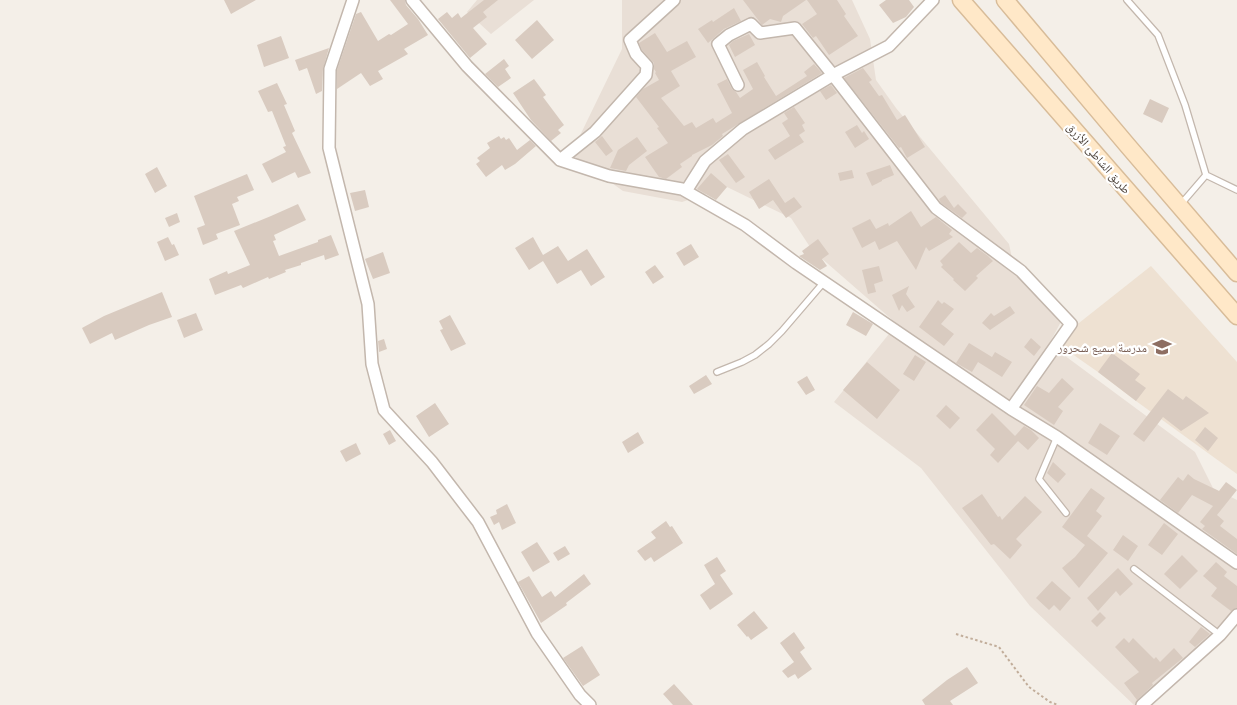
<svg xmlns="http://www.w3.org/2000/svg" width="1237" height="705" font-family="Mulish,'Noto Naskh Arabic',sans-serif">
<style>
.residential{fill:#e9dfd6}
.education{fill:#eee1d2}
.building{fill:#d9cbc0}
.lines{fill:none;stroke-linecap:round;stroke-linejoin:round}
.service-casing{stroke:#c3b7ad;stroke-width:8}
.minor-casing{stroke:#c3b7ad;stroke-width:14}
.secondary-casing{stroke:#d8bc99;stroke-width:19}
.path{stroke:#c2ae9b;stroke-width:2;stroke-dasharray:2.5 2.5;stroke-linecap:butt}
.service{stroke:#fff;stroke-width:5.5}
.minor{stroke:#fff;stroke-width:11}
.secondary{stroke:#ffe8c8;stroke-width:16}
.labels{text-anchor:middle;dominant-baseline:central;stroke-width:4.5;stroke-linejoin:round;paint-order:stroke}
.street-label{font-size:12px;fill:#483e36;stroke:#fff}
.education-label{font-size:12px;fill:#785e54;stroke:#fff;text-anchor:end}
</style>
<rect width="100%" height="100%" fill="#f4efe8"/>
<path class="residential" d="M477 0H534L491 34 467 12Z
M622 0H852L870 39 876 80 896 108 1009 244 1015 272 1063 318 1049 344 1195 452 1213 488 1237 500V622L1144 705H1134L1030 606 921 468 834 402 897 324 812 250 791 218 727 187 682 202 623 191 571 154 622 49Z"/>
<path class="education" d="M1151 266 1237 362V474L1136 401 1098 372 1055 342Z"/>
<path class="building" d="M224 0H256L231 14Z
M390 0H405L406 5 418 19 428 35 404 49 408 54 378 71 383 79 370 86 361 73 337 89V70L356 14 361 12 378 41 389 34 391 35 408 24Z
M484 0H498L483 12 487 17 473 28 487 44 470 58 438 19 447 12 452 18 458 13 461 18Z
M743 0H806L783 16 781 22 770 19 762 25Z
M807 0H837L846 14 844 16 858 36 829 55 816 36 813 38 802 24 817 14Z
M886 0H909L914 7 906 17 893 23 879 5Z
M734 8 741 21 724 29 708 43 698 29 712 20 713 22Z
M537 20 554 40 532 59 515 40Z
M655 33 667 52 687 41 696 57 671 71 680 86 661 98 684 126 692 122 696 128 713 118 716 123 732 113 717 84 727 79 732 89 736 92 740 98 753 89 743 70 757 62 765 76 764 77 776 96 807 76 804 72 814 64 822 73 722 134 723 136 712 145 692 155V156L680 164 682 167 666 179 659 177 645 157 668 143 657 128 659 127 636 97 643 89 659 80 655 73 656 72 654 69V63L642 50 639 43Z
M749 34 755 45 735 57 729 45 733 41Z
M281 36 289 58 264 67 257 45Z
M329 48 323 69 322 91 316 94 307 68 299 71 295 60Z
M504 59 509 66 505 69 511 78 498 87 485 74Z
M863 68 872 80 869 82 879 96 882 95 897 120 905 115 925 147 907 158 901 147 899 148 844 78Z
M534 79 546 95 543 97 564 125 558 130 561 133 551 141 531 120 513 93Z
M277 83 287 104 284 105 295 131 292 133 311 173 298 178 295 172 272 183 262 164 286 152 283 147 286 146 272 111 268 112 258 91Z
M831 85 837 93 826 100 820 91Z
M1150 99 1169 108 1162 123 1143 114Z
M794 107 805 123 802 125 805 131 799 135 804 142 775 160 768 150 790 136 782 123 788 119 784 113Z
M857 125 862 133 864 131 869 139 855 148 845 132Z
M499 136 501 139 504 137 506 140 509 138 517 150 530 140 536 146 515 164 505 170 502 165 486 177 476 164 480 161 477 158 490 148 487 143Z
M602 136 613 151 606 156 595 142Z
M637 137 647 151 629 165 626 171 610 168 618 150Z
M728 154 745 177 736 183 719 160Z
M890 165 894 175 882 180V181L872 186 866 173Z
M157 167 167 186 155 193 145 174Z
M852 170 854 178 840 181 838 173Z
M711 173 727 187 716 200 697 189Z
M247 174 254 190 237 197 239 201 232 204 240 225 216 234 218 239 203 245 197 228 205 225 194 196Z
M769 179 785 203 794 197 802 207 786 218 773 200 759 209 749 192Z
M365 190 369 207 355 211 350 193Z
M945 195 954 208 958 204 967 213 962 218 941 203 939 199Z
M298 204 306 220 274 235 276 240 273 241 279 256 318 242V240L331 235 339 255 325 260 324 255 301 263V265L285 270 286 272 269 279 268 277 243 288 241 285 215 295 209 279 227 271 228 274 250 265 234 231 271 216Z
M911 211 921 227 936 217 952 230 949 234 953 237 929 251 926 247 916 270 897 241 879 250 875 241 862 248 852 228 870 219 876 229 888 223 889 226Z
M177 213 180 222 169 227 165 218Z
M168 237 172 245 174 244 179 255 165 261 157 242Z
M533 237 543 255 558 246 568 261 587 249 605 277 591 286 581 270 557 284 543 261 529 270 515 248Z
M818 239 829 254 822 259 827 266 820 270 799 256 804 254 802 251Z
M959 242 971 253 977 248 988 256 993 261 976 276 978 278 965 291 953 280 954 279 941 267 943 265 940 261Z
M691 244 699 257 684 266 676 253Z
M383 252 390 273 373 279 365 259Z
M655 265 664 277 653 284 645 272Z
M879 266 883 281 874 284 876 292 868 294 862 270Z
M909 286 906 294 915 307 907 312 902 305 899 311 892 295Z
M162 292 172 317 149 325 115 340 112 333 90 344 82 328 104 316Z
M938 300 942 304 944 302 954 309 941 324 954 334 944 346 919 327Z
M1010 306 1015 313 990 330 982 323 991 313 994 316Z
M853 312 873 324 866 336 846 325Z
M196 313 203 330 184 338 177 320Z
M450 315 466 344 451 351 440 330 443 329 439 321Z
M1031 338 1041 347 1034 356 1024 347Z
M384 339 387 349 379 352 378 341Z
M969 343 992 357 995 352 1012 362 1002 377 978 362 972 372 956 363Z
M1112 353 1140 374 1135 380 1146 388 1136 401 1098 372Z
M915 355 926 362 914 381 903 374Z
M867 362 900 390 877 419 843 390Z
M706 375 712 384 694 394 689 386Z
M807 376 815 390 806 395 797 382Z
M1062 378 1074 389 1058 407 1063 411 1054 425 1024 405 1037 386 1049 393Z
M1168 389 1183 400 1186 396 1209 413 1181 431 1163 417 1144 442 1133 434Z
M435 403 449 424 429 437 416 416Z
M946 405 960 418 950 429 936 416Z
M992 413 1015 436 1024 426 1031 430 1039 438 1028 450 1018 441 998 463 990 455 995 449 976 430Z
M1100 423 1120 436 1107 455 1088 443Z
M1205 427 1218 438 1208 451 1195 440Z
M390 430 396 441 389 445 383 434Z
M638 432 644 443 628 453 622 442Z
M356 443 361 454 346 462 340 451Z
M1053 462 1066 474 1058 483 1047 473Z
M1188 474 1194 479 1219 491 1226 482 1237 490 1217 515 1224 521 1220 526 1237 539V554L1202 529 1205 526 1200 522 1213 506 1192 495 1178 513 1160 500 1178 477 1183 481Z
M1091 488 1105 498 1096 511 1102 516 1087 536 1108 553 1079 588 1062 568 1075 557 1085 545 1062 527Z
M982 494 998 517 1000 516 1002 520 1025 496 1042 512 1016 539 1022 545 1010 559 994 544 991 545 962 508Z
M507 504 516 523 502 530 499 522 494 525 490 517 497 514 496 510Z
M666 521 670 527 672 526 683 543 654 562 651 557 645 561 637 551 656 538 651 532Z
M1164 523 1178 534 1162 555 1148 545Z
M1123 535 1138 546 1128 561 1113 550Z
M537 542 550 562 533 572 521 552Z
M565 546 570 554 558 561 553 553Z
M1182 555 1198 571 1180 589 1164 574Z
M717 557 726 571 720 575 733 594 710 610 700 595 715 584 704 565Z
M1216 562 1227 572 1224 576 1237 586V608L1231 611 1211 596 1217 588 1203 576Z
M1118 568 1133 584 1120 596 1116 591 1098 611 1087 598Z
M584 574 591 584 566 603 567 605 541 623 536 614 518 582 529 576 542 597 551 591 555 597Z
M1052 581 1071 598 1060 611 1054 605 1049 610 1036 598Z
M754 611 768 628 751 640 748 636 747 637 737 625Z
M1100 612 1106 618 1097 627 1091 621Z
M1201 627 1210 634 1195 647 1189 642Z
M794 632 805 648 800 652 812 669 798 679 795 674 788 678 782 671 794 662 780 643Z
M1124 638 1129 643 1133 638 1154 659 1156 657 1160 662 1174 648 1183 658 1152 683 1153 685 1137 700 1124 683 1139 672 1115 647Z
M582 646 600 675 583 686 563 658Z
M967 667 978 683 950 701 953 705H925L922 700 947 680Z
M674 684 693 705H673L663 694Z"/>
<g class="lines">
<g class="service-casing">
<path id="service" d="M1127 0 1158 35 1185 105 1206 175 1181 204
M1206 175 1237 190
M717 372 742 362 755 355 769 344 782 331 824 282
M1057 437 1039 479 1066 513
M1134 569 1220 635"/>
</g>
<g class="minor-casing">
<path id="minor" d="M353 0 330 69 329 148 368 304 372 364 384 410 432 462 478 522 537 633 580 695 590 705
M412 0 467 66 560 160 609 176 682 189 745 225 796 263 1011 409 1057 437 1237 563
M738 85 718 44 729 35 751 24 760 33 795 28 833 75 936 208 1021 271 1071 324 1011 409
M560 160 595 132 646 75 647 66 636 54 630 40 674 0
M686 191 705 161 743 129 833 75 889 46 933 0
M1142 705 1220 635 1237 615"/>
</g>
<g class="secondary-casing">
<path id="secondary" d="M961 0 1237 316
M1005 0 1128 146 1237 273"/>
</g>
<path class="path" d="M956 634 999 647 1029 687 1050 702 1058 705"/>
<use href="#service" class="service"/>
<use href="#minor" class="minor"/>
<use href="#secondary" class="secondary"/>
</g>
<defs>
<g id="school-bare" transform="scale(1.5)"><path d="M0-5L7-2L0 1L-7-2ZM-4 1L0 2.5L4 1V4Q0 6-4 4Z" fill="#8d6e63" stroke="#fff" stroke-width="2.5" paint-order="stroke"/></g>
</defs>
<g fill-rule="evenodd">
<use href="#school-bare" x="1162" y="347"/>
</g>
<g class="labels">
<g class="street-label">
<text transform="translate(1099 158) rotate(49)">طريق الشاطئ الأزرق</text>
</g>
<g class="education-label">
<text x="1147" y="347">مدرسة سميع شحرور</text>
</g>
</g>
</svg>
